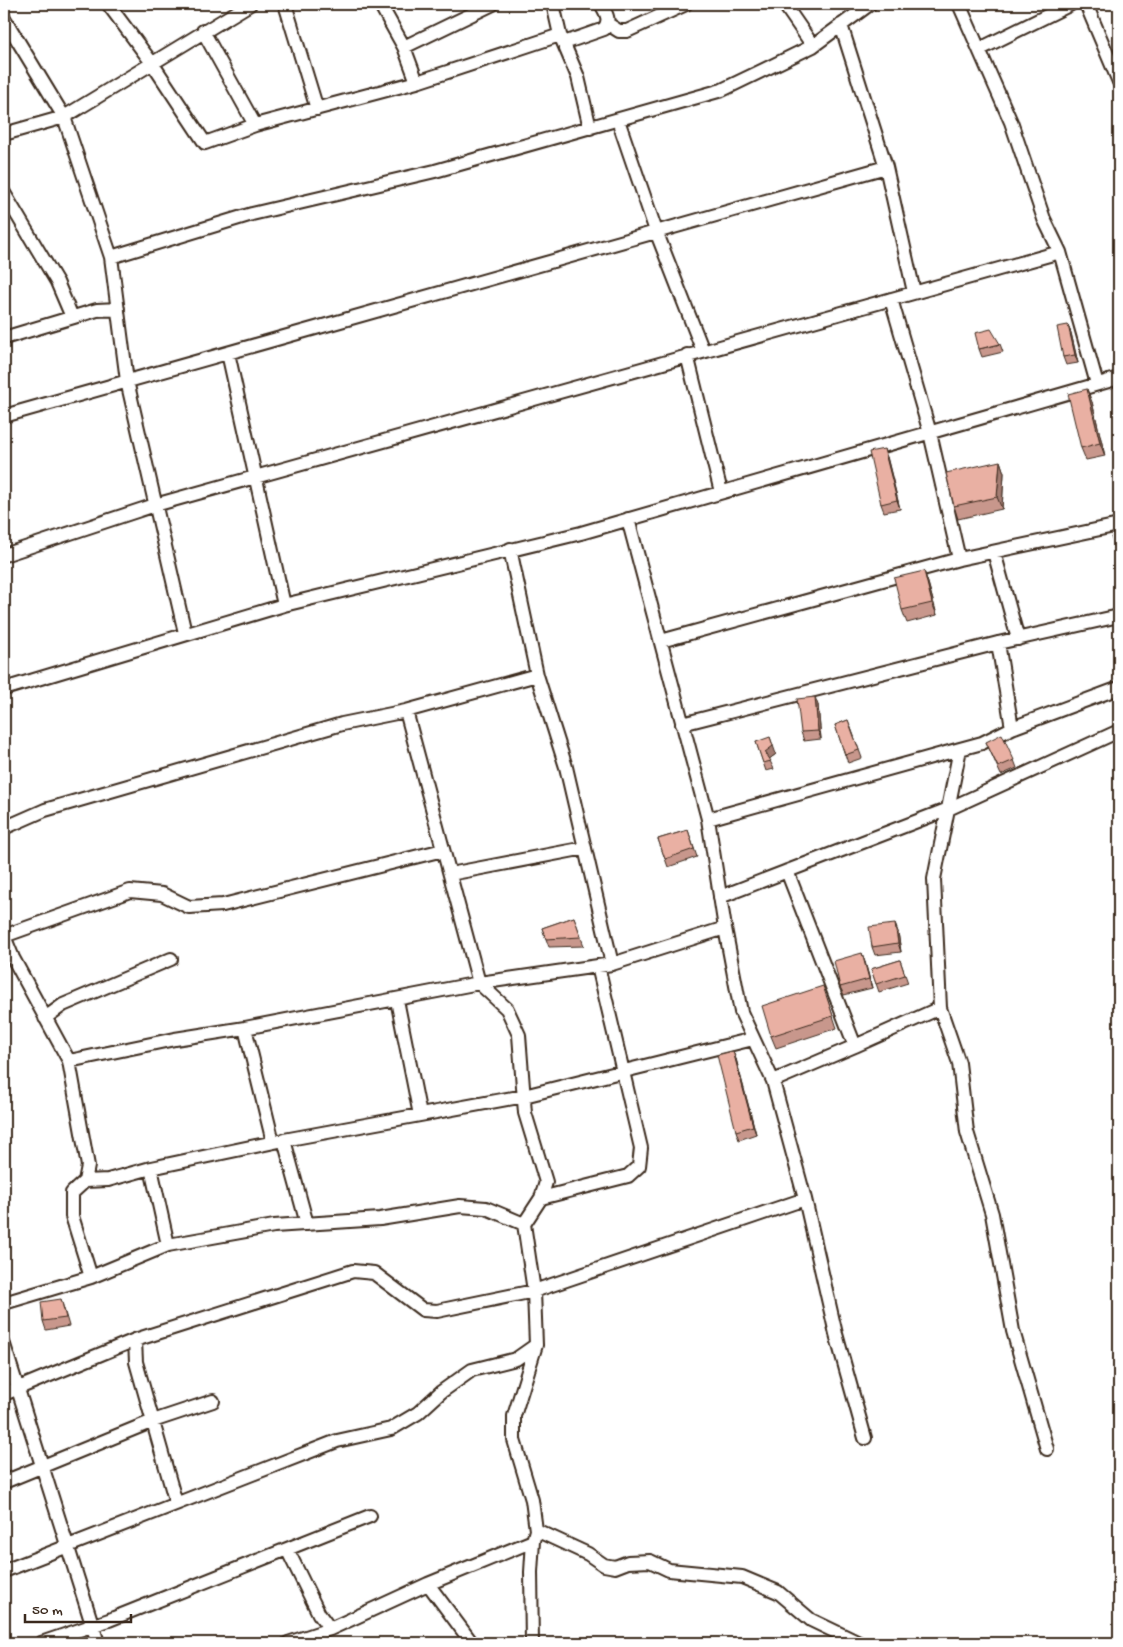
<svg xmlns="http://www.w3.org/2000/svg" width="1123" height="1647" font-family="'Gochi Hand',sans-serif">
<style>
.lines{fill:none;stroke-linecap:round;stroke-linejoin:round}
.minor-casing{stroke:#3b2a1e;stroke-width:16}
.minor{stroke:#fff;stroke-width:12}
.wall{fill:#c8978c;stroke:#3b2a1e}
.shaded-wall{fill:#a37b72;stroke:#3b2a1e}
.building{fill:#e9b0a3;stroke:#3b2a1e}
</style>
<rect width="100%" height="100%" fill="#fff"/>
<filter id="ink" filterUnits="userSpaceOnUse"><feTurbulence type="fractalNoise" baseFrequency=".02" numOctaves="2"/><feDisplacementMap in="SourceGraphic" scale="10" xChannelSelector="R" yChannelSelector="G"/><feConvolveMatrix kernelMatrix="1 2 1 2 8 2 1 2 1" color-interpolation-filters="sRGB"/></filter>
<g filter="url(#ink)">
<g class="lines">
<g class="minor-casing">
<path id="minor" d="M108 4 152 63 205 143 255 125 417 82 560 35 578 77 590 128
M285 4 317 109
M380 4 404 47 417 82
M553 4 560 35
M784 4 813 46
M959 4 1011 122 1044 219 1060 252 1097 384
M1086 4 1119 82
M4 18 64 117 111 257 127 381 185 633
M608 24 619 31H627L686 4
M841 25 886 167 914 292
M203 31 255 125
M564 43 604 29C611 20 606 13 601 4
M404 47 493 4
M980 49 1071 4
M618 120 656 231 703 351
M4 134 64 117 250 4
M4 193 57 282 72 317
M111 257 252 214 435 171 722 90 813 46 870 4
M891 299 930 433 959 559
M4 338 97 310 118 309
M228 353 284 605
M687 355 721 492
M4 416 886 167
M628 519 708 819 725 928 741 1012 773 1081 805 1199 836 1334 865 1438
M510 549 537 675 566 767 612 964
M994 552 1018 639
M4 555 155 505 1060 252
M661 641 959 559 1119 525
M998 643 1012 728 982 743 960 749 934 879 940 1008 959 1063 967 1132 992 1214 1013 1331 1047 1449
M4 689 284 605 581 533 1119 378
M406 711 479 983 507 1009 519 1035 525 1113 546 1182 541 1198 524 1224 534 1291 536 1345 514 1416V1440L532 1500 536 1530 533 1541 531 1572 532 1643
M682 724 998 643 1119 616
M1012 728 1119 688
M708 819 960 749
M4 828 45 810 342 724 406 711 537 675
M450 874 585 848
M720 897 946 810 1119 731
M4 936 13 958 69 1061 175 1039 245 1028 479 983 612 964 725 928
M4 936 130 891 162 894 189 907 223 905 443 850
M397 1000 420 1115
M45 1018 63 1005 171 959
M245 1028 273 1142
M855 1046 940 1008
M69 1061 88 1166 85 1181 72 1193V1216L91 1277
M773 1081 855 1046 787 871
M284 1140 307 1224
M151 1168 168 1245
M85 1181 108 1180 151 1168 284 1140 524 1096 753 1039
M541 1198 628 1176 639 1166 641 1148 598 966
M4 1303 91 1277 168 1245 274 1226 380 1219 460 1206 486 1208 524 1224
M135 1340 353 1271 374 1273 423 1310 437 1311 534 1291 805 1199
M4 1345 98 1643
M4 1394 135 1340 136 1362 176 1503
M4 1482 153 1421 213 1401
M536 1530 588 1554 604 1565 615 1567 628 1562 650 1561 669 1570 742 1577 778 1592 811 1620 859 1643
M287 1549 370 1516
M4 1571 337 1441 391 1429 418 1413 441 1392 472 1370 516 1359 536 1345
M428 1584 533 1541
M41 1643 109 1620 287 1549 319 1614 330 1629
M288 1643 330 1629 428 1584 472 1643"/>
</g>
<use href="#minor" class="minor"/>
</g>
<path class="wall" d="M1068 325 1071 333 1078 363 1066 365 1063 357Z
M1000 344 1003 352 982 357 979 349Z
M1092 402 1105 456 1086 460 1081 448Z
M887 457 900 509 884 512 881 504Z
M1000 461 1004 473 1002 509 958 519 954 506Z
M924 571 928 583 937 615 907 623 902 610Z
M818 705 821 739 804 741 801 732Z
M848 720 862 758 848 763 835 725Z
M756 742 776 754 769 759 774 769 766 771Z
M986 742 1014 760 1017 768 1001 775Z
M688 830 697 857 668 867 658 839Z
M574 917 584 946 549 947 542 928Z
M895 924 898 932 901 952 875 955 872 947Z
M900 960 908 983 879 992 871 969Z
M865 962 872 988 844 995 840 987Z
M827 998 837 1028 776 1048 771 1036Z
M736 1059 756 1134 739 1140 736 1131Z
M61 1299 69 1326 46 1330 43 1321Z"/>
<path class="shaded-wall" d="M1068 325 1071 333 1078 363 1075 355Z
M1087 389 1092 402 1105 456 1100 443Z
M884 449 887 457 900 509 897 500Z
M1000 461 1004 473 1002 509 997 497Z
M924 571 928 583 937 615 932 603Z
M815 697 818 705 821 739 818 731Z
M770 737 776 754 768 760 765 752Z
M895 924 898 932 901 952 898 943Z
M862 953 865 962 872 988 869 979Z
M733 1051 736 1059 756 1134 753 1126Z"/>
<path class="building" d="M1068 325 1075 355 1063 357 1057 327Z
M991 329 1000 344 979 349 975 333Z
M1087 389 1100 443 1081 448 1068 394Z
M884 449 897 500 881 504 869 452Z
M1000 461 997 497 954 506 946 473Z
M1119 534V559L1111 537Z
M924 571 932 603 902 610 894 578Z
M815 697 818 731 801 732 797 699Z
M848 720 859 750 845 755 835 725Z
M1002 734 1014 760 998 767 986 742Z
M770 737 773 746 765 752 771 761 763 763 756 742Z
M688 830 694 849 665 859 658 839Z
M574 917 581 937 546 939 542 928Z
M895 924 898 943 872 947 869 927Z
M862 953 869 979 840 987 834 961Z
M900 960 905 975 876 984 871 969Z
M823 986 833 1016 771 1036 762 1006Z
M733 1051 753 1126 736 1131 717 1055Z
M61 1299 66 1318 43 1321 41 1302Z"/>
</g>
<rect width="1123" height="1647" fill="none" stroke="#fff" stroke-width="20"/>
<rect x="10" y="10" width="1103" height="1627" fill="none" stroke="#3b2a1e" stroke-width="2" filter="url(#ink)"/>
<path d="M25 1614v8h106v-8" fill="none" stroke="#3b2a1e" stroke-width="2.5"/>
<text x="32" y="1614" font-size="15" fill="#3b2a1e" stroke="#ffffff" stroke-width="4" paint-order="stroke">50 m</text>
</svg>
